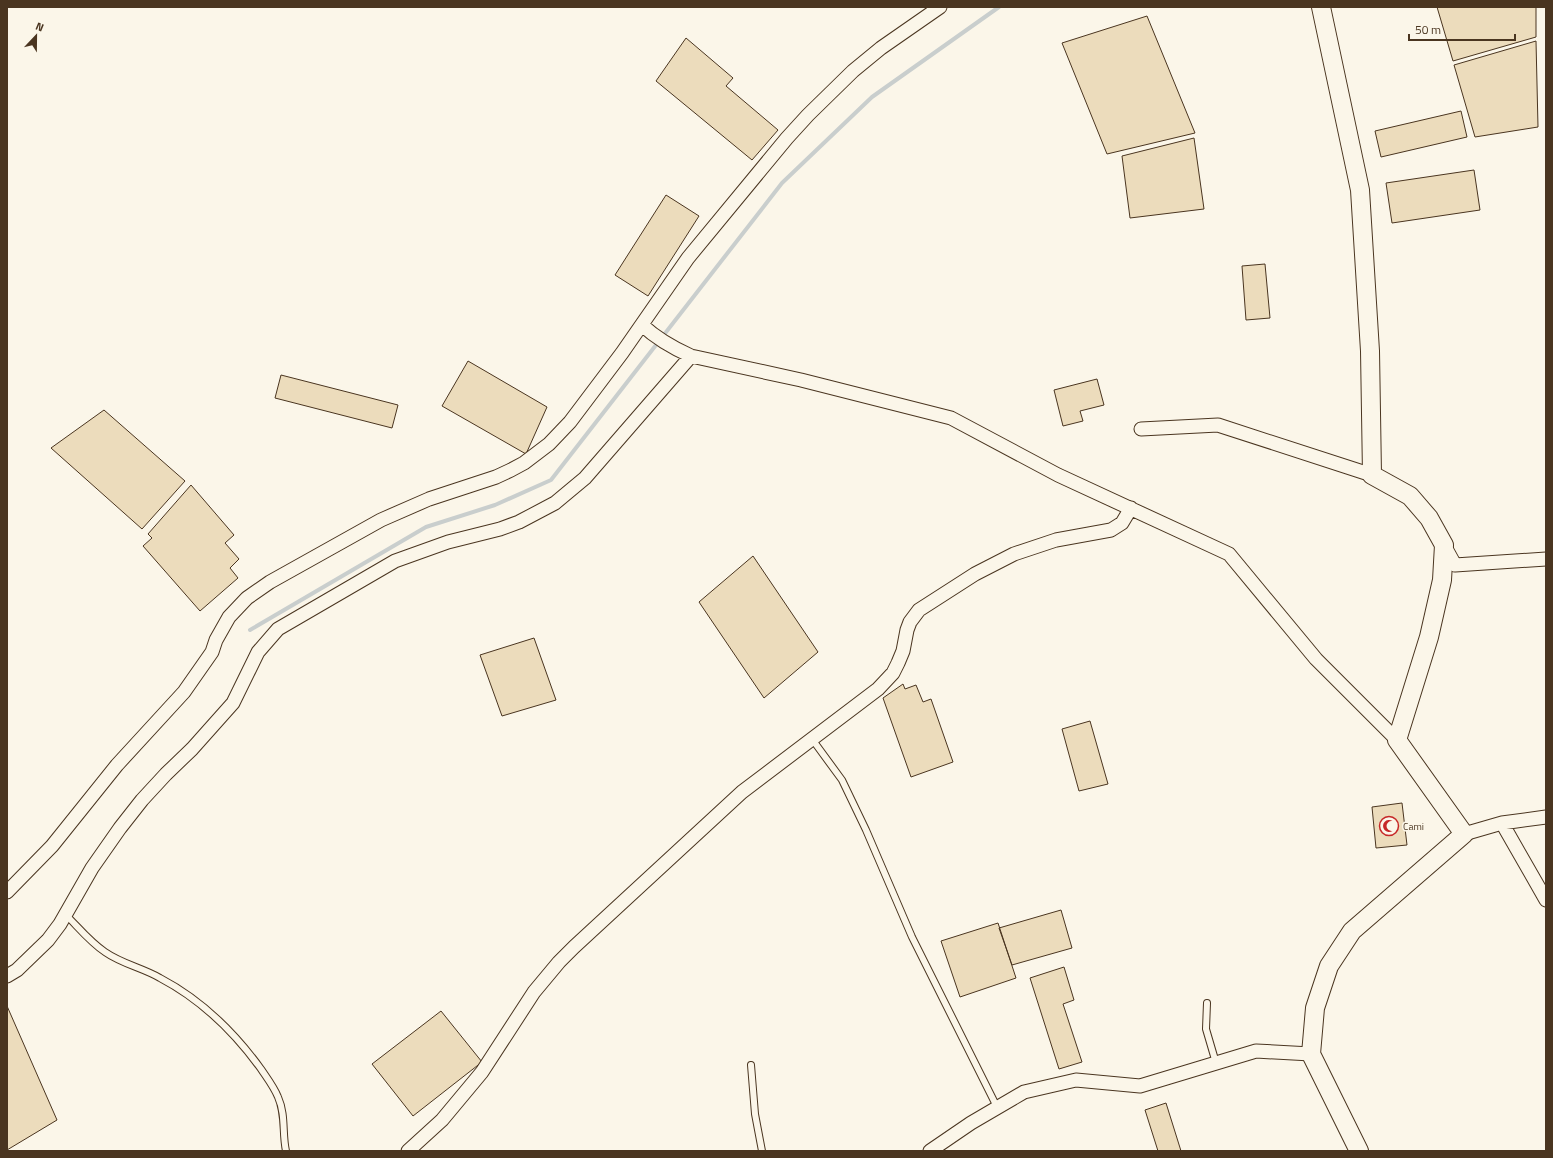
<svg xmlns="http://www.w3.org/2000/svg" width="1553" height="1158" font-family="'Titillium Web',sans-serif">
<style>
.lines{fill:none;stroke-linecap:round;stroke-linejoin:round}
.stream{stroke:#c9cecd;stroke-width:4}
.building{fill:#ecdcbc;stroke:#4a3520}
.lane-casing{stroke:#4a3520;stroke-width:8}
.street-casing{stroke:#4a3520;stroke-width:15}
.secondary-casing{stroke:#4a3520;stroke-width:20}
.lane{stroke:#fbf6e9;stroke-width:6}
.street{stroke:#fbf6e9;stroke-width:13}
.secondary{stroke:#fbf6e9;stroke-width:18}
.labels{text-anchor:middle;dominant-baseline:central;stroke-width:3;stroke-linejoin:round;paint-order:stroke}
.poi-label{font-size:10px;fill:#4a3520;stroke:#fbf6e9;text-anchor:start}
</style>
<rect width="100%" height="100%" fill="#fbf6e9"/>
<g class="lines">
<path class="stream" d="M250 630 426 527 495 505 551 480 782 183 872 97 999 7"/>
</g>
<path class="building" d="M1437 7H1536V37L1453 61Z
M1147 16 1195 133 1107 154 1062 43Z
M686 38 733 78 726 86 778 130 752 160 656 81Z
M1536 41 1538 127 1475 137 1454 65Z
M1461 111 1467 137 1381 157 1375 131Z
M1194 138 1204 209 1130 218 1122 156Z
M1474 170 1480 210 1392 223 1386 183Z
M666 195 699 216 648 296 615 275Z
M1265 264 1270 318 1246 320 1242 266Z
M468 361 547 407 526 454 442 406Z
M281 375 398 405 392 428 275 398Z
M1097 379 1104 405 1080 411 1083 421 1063 426 1054 390Z
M104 410 185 481 142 529 51 448Z
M191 485 234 535 225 543 239 559 230 568 238 578 200 611 143 546 152 538 148 534Z
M753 556 818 652 764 698 699 602Z
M534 638 556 700 502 716 480 655Z
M903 684 905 689 916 685 923 702 931 699 953 762 911 777 883 698Z
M1090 721 1108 784 1079 791 1062 729Z
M1402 803 1407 845 1376 848 1372 807Z
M1061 910 1072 948 1012 965 999 928Z
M998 923 1016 978 960 997 941 941Z
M1064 967 1074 1000 1063 1004 1082 1062 1059 1069 1030 978Z
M7 1006 57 1120 7 1150Z
M441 1011 482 1062 413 1116 372 1064Z
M1166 1103 1181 1151H1158L1145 1110Z"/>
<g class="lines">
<g class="lane-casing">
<path id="lane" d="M812 739 842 780 866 830 912 937 997 1107
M66 915C79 928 90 942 105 952 122 964 143 968 160 978 200 999 235 1033 261 1069 267 1078 274 1087 278 1097 286 1115 282 1133 286 1151
M1207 1003 1206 1029 1216 1063
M751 1065 755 1114 762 1151"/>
</g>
<g class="street-casing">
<path id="street" d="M642 325C656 338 673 348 691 356L801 380 951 418 1058 475 1229 554 1316 659 1397 740
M1141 429 1218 425 1372 475
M1444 545 1455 565 1546 559
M1502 823 1546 900
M1464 834 1502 823 1546 817
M7 892 52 846 117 765 184 692 212 652 216 640 229 617 247 598 270 582 381 520 429 499 496 477 511 470 524 463 549 444 570 422 622 353 688 258 787 138 808 115 853 71 881 48 940 7
M7 976 17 970 48 940 60 924 92 868 120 828 142 800 166 774 192 749 233 703 258 652 278 629 395 561 448 542 500 529 519 522 555 503 585 478 691 356
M408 1151 442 1120 482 1072 534 992 559 962 574 947 742 792 878 689 893 673 898 663 903 651 907 630 910 622 919 610 975 574 1014 554 1056 540 1111 530 1122 523 1131 508
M930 1151 971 1123 1024 1092 1076 1080 1140 1086 1256 1051 1311 1054"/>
</g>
<g class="secondary-casing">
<path id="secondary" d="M1321 7 1360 190 1370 351 1372 475 1410 496 1429 518 1444 545 1442 580 1429 637 1397 740 1464 834 1352 931 1329 966 1315 1008 1311 1054 1359 1151"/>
</g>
<use href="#lane" class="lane"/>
<use href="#street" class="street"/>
<use href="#secondary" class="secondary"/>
</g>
<defs>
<g id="mosque-ring" transform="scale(1)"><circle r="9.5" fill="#fbf6e9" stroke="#c62828" stroke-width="1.5"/><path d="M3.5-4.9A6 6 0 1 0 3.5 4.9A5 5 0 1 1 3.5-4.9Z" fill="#c62828"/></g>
</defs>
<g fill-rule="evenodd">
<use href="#mosque-ring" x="1389" y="826"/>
</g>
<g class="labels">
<g class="poi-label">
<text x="1403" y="826">Cami</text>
</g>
</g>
<rect width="1553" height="1158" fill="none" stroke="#4a3520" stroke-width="16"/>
<g transform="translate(36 36) rotate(22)" stroke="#fbf6e9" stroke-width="3" paint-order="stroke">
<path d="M0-3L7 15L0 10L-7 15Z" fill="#4a3520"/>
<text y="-6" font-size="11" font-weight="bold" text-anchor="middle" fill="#4a3520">N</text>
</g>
<path d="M1409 34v6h106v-6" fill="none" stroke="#4a3520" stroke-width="2"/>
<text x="1415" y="34" font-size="12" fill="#4a3520" stroke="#fbf6e9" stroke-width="3" paint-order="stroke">50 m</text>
</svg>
